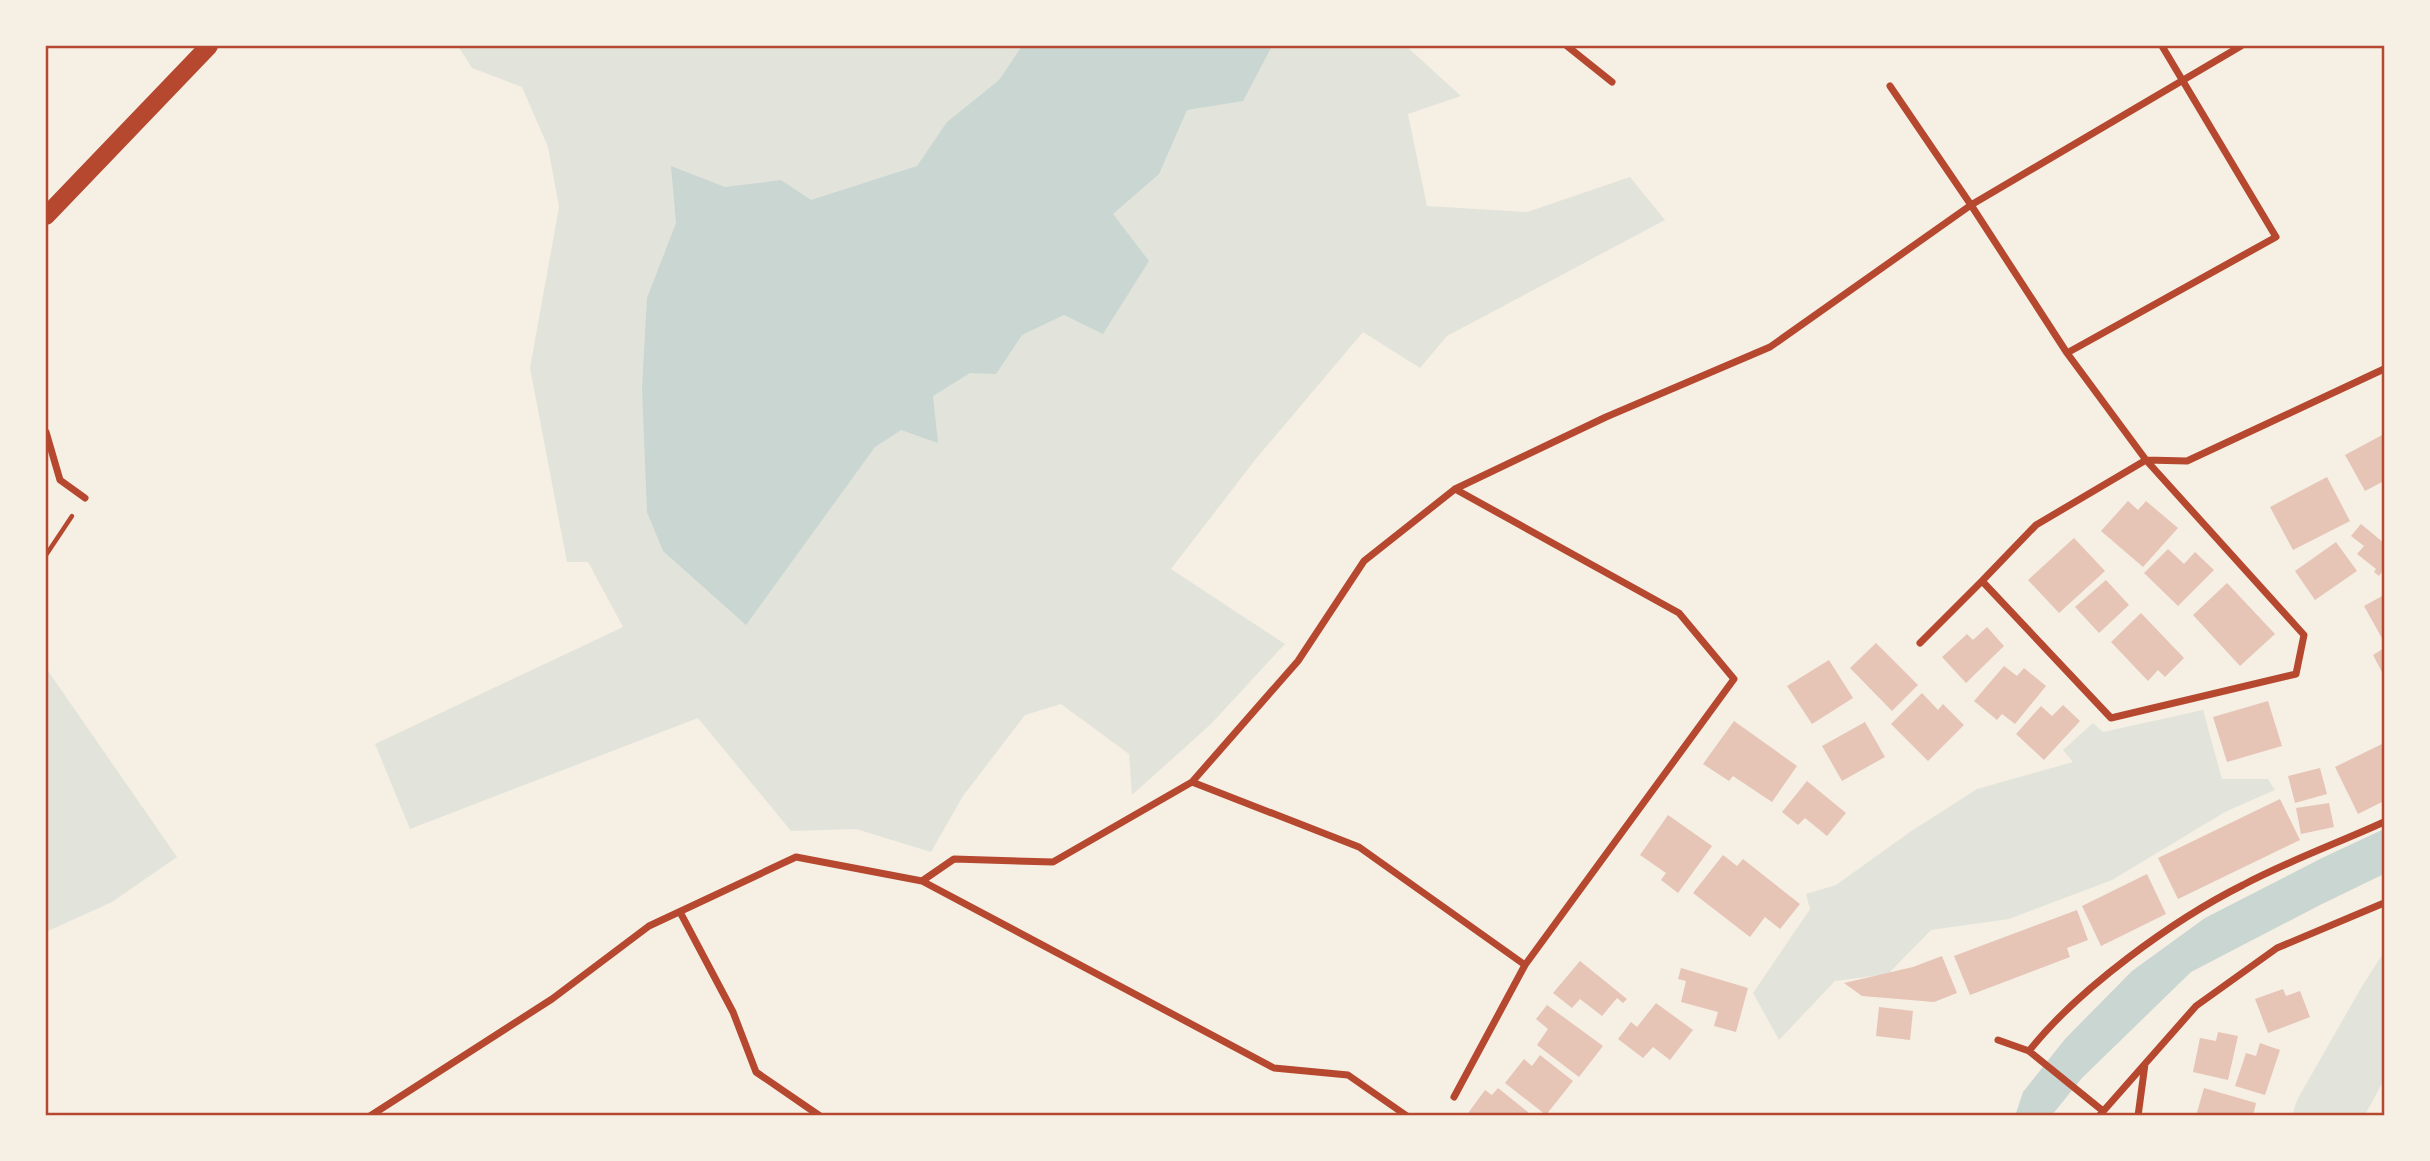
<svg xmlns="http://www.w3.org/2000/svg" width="2430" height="1161" font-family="'Crimson Pro',serif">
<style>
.green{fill:#e2e4dc}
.water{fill:#c9d6d2}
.building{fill:#e6c5b7}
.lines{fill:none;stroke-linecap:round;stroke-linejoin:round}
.path{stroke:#b5482f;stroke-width:4.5}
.minor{stroke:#b5482f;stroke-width:7}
.primary{stroke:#b5482f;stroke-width:18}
.neatline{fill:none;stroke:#b5482f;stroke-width:2.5}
</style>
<rect width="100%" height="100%" fill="#f6efe4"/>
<path class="green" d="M458 46H1406L1461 96 1408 114 1427 206 1527 212 1630 177 1665 220 1447 336 1420 368 1363 332 1255 460 1171 569 1285 644 1211 724 1132 795 1129 754 1061 704 1025 715 963 796 931 852 856 829 791 831 698 718 410 829 375 744 623 627 588 562H567L530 368 559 207 548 147 522 87 472 68Z
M46 668 177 857 112 902 46 932Z
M2203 710 2222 779H2268L2275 790 2225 812 2112 880 2009 919 1931 930 1888 974 1835 981 1779 1040 1753 993 1810 909 1806 894 1836 885 1910 832 1977 789 2073 762 2063 750 2093 723 2103 732Z
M2384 952V1080L2365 1115 2292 1116 2297 1100 2361 988Z"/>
<path class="water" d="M1022 46H1272L1243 101 1187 110 1159 174 1113 214 1149 261 1103 334 1064 315 1022 335 996 374 970 373 933 396 938 443 901 430 875 447 746 625 663 551 647 512 642 388 647 298 676 223 671 166 725 187 781 180 811 200 917 166 947 122 999 80Z
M2384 829V874L2320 905 2191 972 2082 1078 2052 1115 2015 1116 2023 1092 2065 1039 2132 971 2205 918 2322 858Z"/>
<path class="building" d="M2384 434V481L2365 491 2345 455Z
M2327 477 2350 521 2293 550 2270 507Z
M2128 501 2138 510 2146 501 2178 528 2143 567 2101 531Z
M2361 524 2384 543V569L2379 576 2374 572 2376 569 2357 554 2364 546 2351 536Z
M2074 538 2105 571 2059 613 2028 580Z
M2336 542 2357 571 2315 600 2295 571Z
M2168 549 2184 564 2195 552 2214 570 2178 606 2144 573Z
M2106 580 2129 605 2099 633 2075 607Z
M2227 583 2275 634 2240 666 2193 615Z
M2384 595V642L2364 606Z
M2141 613 2184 658 2165 677 2158 670 2148 681 2111 642Z
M1987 627 2004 646 1966 683 1942 657 1967 634 1973 640Z
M1876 643 1918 685 1892 711 1850 668Z
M2384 648V676L2373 655Z
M1829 660 1853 698 1812 724 1787 686Z
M2004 666 2017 676 2024 668 2046 686 2015 724 2002 714 1997 720 1974 701Z
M1922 693 1938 710 1943 704 1964 725 1928 761 1891 724Z
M2268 701 2282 746 2227 762 2213 717Z
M2063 705 2080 721 2044 760 2016 734 2041 706 2052 716Z
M1734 721 1797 766 1772 802 1733 776 1729 781 1703 764Z
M1865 722 1885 757 1842 781 1822 746Z
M2384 743V801L2358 814 2335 767Z
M2320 768 2327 794 2295 803 2288 776Z
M1807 781 1846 813 1827 836 1805 818 1798 825 1782 812Z
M2280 799 2300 840 2178 899 2158 858Z
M2329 803 2334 827 2301 834 2296 808Z
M1668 815 1712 846 1678 893 1661 880 1666 873 1640 855Z
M1723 855 1737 866 1743 859 1800 904 1780 929 1765 917 1750 937 1693 893Z
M2147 874 2166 914 2101 946 2082 906Z
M2077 910 2088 940 2067 948 2070 957 1970 995 1954 956Z
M1942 956 1957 993 1934 1002 1862 996 1844 983 1913 967Z
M1580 961 1627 999 1623 1003 1617 998 1602 1016 1580 999 1572 1008 1553 993Z
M1681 968 1748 988 1736 1032 1714 1026 1718 1012 1681 1002 1686 981 1678 979Z
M2283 989 2286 996 2300 991 2310 1017 2268 1033 2255 999Z
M1656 1003 1693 1030 1670 1060 1653 1047 1643 1058 1618 1039 1631 1022 1637 1027Z
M1547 1005 1603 1046 1579 1077 1537 1045 1548 1029 1536 1019Z
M1879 1007 1913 1011 1910 1040 1876 1036Z
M2218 1032 2238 1036 2228 1080 2193 1072 2200 1038 2216 1041Z
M2260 1043 2280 1050 2265 1095 2235 1086 2246 1053 2256 1056Z
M1540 1055 1573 1081 1546 1115 1505 1083 1524 1059 1532 1066Z
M1498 1088 1528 1112 1526 1116H1466L1485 1090 1492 1095Z
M2204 1088 2256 1103 2253 1116H2196Z"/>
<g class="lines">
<path class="path" d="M46 555 72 516"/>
<path class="minor" d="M1567 46 1612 82
M1890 86 1971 205 2067 353 2146 460 2304 635 2296 674 2111 718 1982 581 2036 525 2146 460 2187 461 2384 369
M2067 353 2276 237 2162 46
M46 432 60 480 85 498
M1455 489 1679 613 1734 679 1525 965
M1920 643 1982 581
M1192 782 1359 847 1525 965 1454 1097
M922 881 1274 1068 1348 1075 1407 1116
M680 912 733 1012 756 1072 820 1116
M1998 1040 2029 1051 2103 1111
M2029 1051C2078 989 2173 920 2243 885 2288 861 2338 843 2384 822
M370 1116 552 999 649 926 796 857 922 881 954 859 1053 862 1192 782 1298 661 1364 561 1455 489 1606 417 1770 347 1971 205 2241 46
M2099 1116 2196 1006 2277 948 2384 903
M2138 1116 2145 1064"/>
<path class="primary" d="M46 216 209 46"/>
</g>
<rect width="2430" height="1161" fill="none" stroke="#f6efe4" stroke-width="94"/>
<rect x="47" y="47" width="2336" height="1067" class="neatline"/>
</svg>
